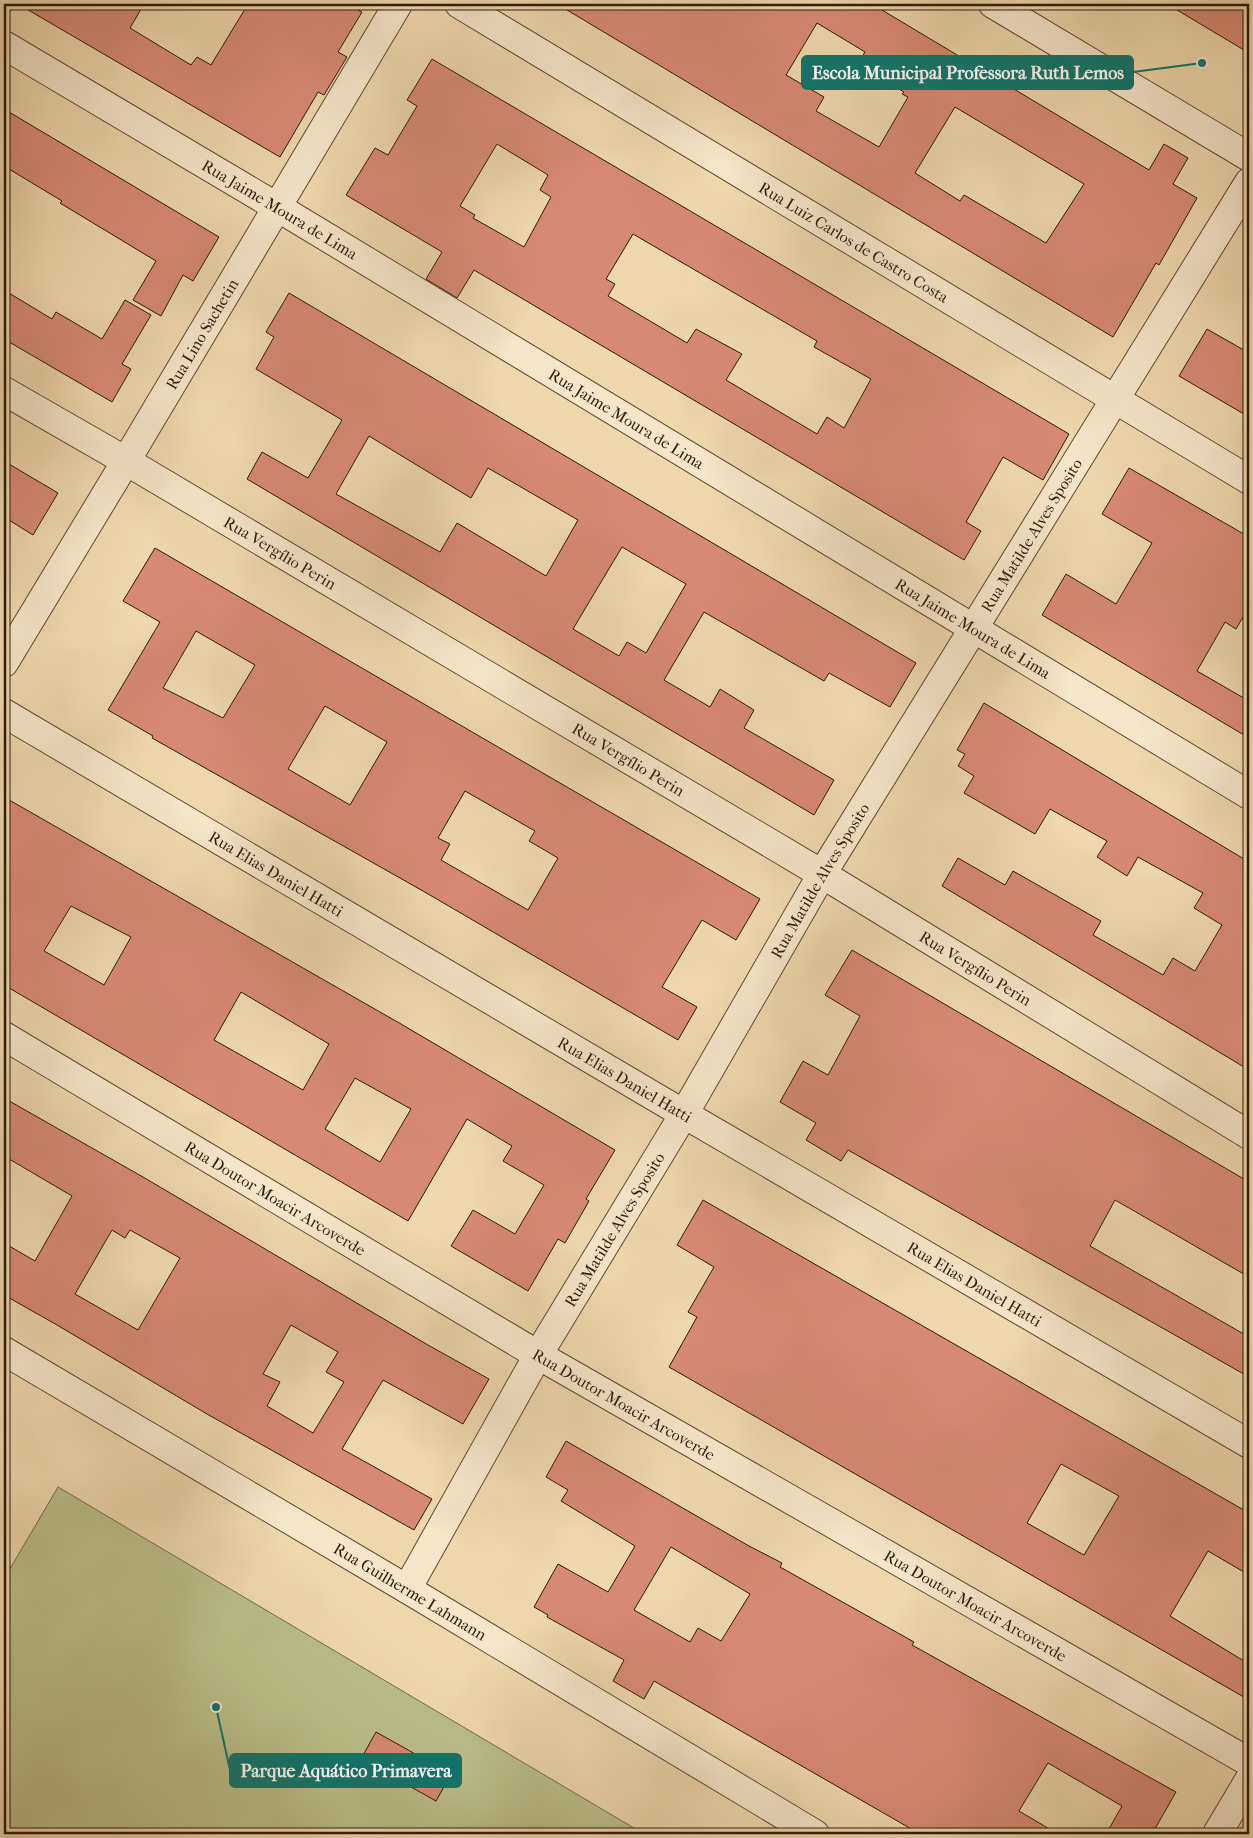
<svg xmlns="http://www.w3.org/2000/svg" width="1253" height="1838" font-family="'IM FELL French Canon',serif">
<style>
.green{fill:#babe88;stroke:#746c48}
.building{fill:#d78a73;stroke:#2f1a07;fill-rule:evenodd}
.lines{fill:none;stroke-linecap:round;stroke-linejoin:round}
.minor-casing{stroke:#5f4a30;stroke-width:30}
.minor{stroke:#f4e6c9;stroke-width:28}
.labels{text-anchor:middle;dominant-baseline:central;stroke-width:4;stroke-linejoin:round;paint-order:stroke}
.street-label{font-size:16px;fill:#2f1a07;stroke:#f4e6c9}
.leader{fill:none;stroke:#0f766e;stroke-width:2}
.callout-dot{fill:#0f766e;stroke:#f4e6c9;stroke-width:2}
.callout{fill:#0f766e;stroke:#0f766e;stroke-width:2}
.callout-label{font-size:18px;text-anchor:middle;font-weight:bold;fill:#fff}
</style>
<rect width="100%" height="100%" fill="#eed8ac"/>
<filter id="stains"><feTurbulence type="fractalNoise" baseFrequency=".004" numOctaves="4"/><feColorMatrix values="0 0 0 0 .2 0 0 0 0 .09 0 0 0 0 .02 0 0 0 .5 -.17"/></filter>
<radialGradient id="worn" r=".72"><stop offset=".6" stop-color="#630" stop-opacity="0"/><stop offset="1" stop-color="#630" stop-opacity=".3"/></radialGradient>
<path class="green" d="M58 1487 644 1834H4V1579Z"/>
<path class="building" d="M18 4H144L130 28 191 65 197 57 211 65 248 4H347L362 12 338 52 347 57 324 95 318 92 280 157Z
M557 4H872L1149 170 1164 144 1188 158 1173 184 1197 198 1159 265 1156 263 1113 337ZM817 23 865 52 858 64 904 92 902 94 908 97 879 147 816 111 824 97 786 75ZM955 107 1084 184 1046 243 964 195 960 201 915 173Z
M1167 4H1249V53Z
M432 59 1069 434 1043 480 1003 457 966 522 981 531 964 560 474 270 457 298 426 279 442 252 346 195 375 148 388 155 417 106 407 100ZM497 144 548 175 540 190 551 197 524 247 473 218 475 215 460 206ZM633 234 817 341 814 347 871 379 844 428 827 417 817 434 726 380 742 354 696 329 687 343 608 296 615 284 606 279Z
M4 109 219 237 193 281 183 275 161 316 133 300 156 261 60 203 62 201 4 166Z
M4 290 52 319 56 312 102 339 125 300 151 315 122 364 131 369 112 402 4 339Z
M289 293 916 663 890 707 829 673 824 681 704 612 664 680 710 707 720 689 754 710 744 728 834 780 814 815 247 479 262 452 308 478 342 420 256 369 274 337 266 332ZM369 436 471 498 488 468 578 520 546 576 457 523 440 552 336 494ZM622 547 686 584 646 653 627 642 619 656 573 629Z
M1207 329 1249 353V417L1179 376Z
M4 461 58 493 33 535 4 517Z
M1129 468 1249 537V607L1236 629 1225 622 1197 671 1249 701V738L1042 615 1066 574 1116 604 1152 543 1102 514Z
M155 548 760 899 736 940 702 920 662 987 697 1007 678 1040 423 891 152 738 153 736 108 710 160 622 123 601ZM196 631 255 665 223 718 163 688ZM325 706 387 742 350 805 288 769ZM465 791 535 831 529 841 558 858 528 910 441 860 450 844 438 838Z
M984 703 1249 862V1070L942 886 958 858 1005 885 1013 871 1101 921 1093 935 1163 975 1173 958 1195 971 1222 925 1194 908 1203 893 1138 857 1127 876 1097 857 1107 841 1050 809 1035 834 964 793 974 776 958 766 965 754 957 750Z
M4 797 401 1024 615 1150 586 1199 589 1201 565 1243 558 1239 528 1291 451 1246 473 1210 515 1234 544 1185 503 1161 512 1146 467 1119 408 1221 4 985ZM71 906 131 937 104 985 44 951ZM241 992 329 1044 303 1090 214 1040ZM355 1078 411 1109 380 1162 325 1129Z
M852 950 1249 1182V1277L1115 1200 1090 1246 1249 1337V1377L848 1150 841 1161 806 1140 816 1123 780 1102 803 1061 828 1075 860 1016 825 995Z
M4 1098 143 1177 428 1345 489 1379 463 1424 383 1380 342 1449 432 1499 414 1530 207 1414 57 1325 4 1295V1243L35 1261 72 1196 4 1156ZM112 1230 125 1238 130 1230 180 1258 138 1330 75 1294ZM291 1325 338 1352 326 1372 344 1382 313 1433 267 1406 280 1382 263 1374Z
M703 1200 1249 1513V1575L1208 1551 1170 1616 1249 1664V1700L669 1367 697 1317 688 1312 714 1267 677 1245ZM1061 1464 1119 1496 1084 1555 1027 1523Z
M566 1441 749 1546 782 1563 780 1567 914 1642 912 1645 1176 1792 1152 1834H1106L1122 1806 1048 1763 1019 1811 1058 1834H920L654 1681 644 1699 613 1681 624 1660 547 1617 548 1615 534 1607 558 1564 608 1592 635 1546 561 1501 568 1490 546 1477ZM671 1547 750 1594 721 1641 698 1628 690 1642 634 1610Z
M376 1732 451 1774 436 1801 361 1759Z"/>
<g class="lines">
<g class="minor-casing">
<g id="minor">
<path id="s1" d="M459 4 1249 480"/>
<path d="M993 4 1249 157"/>
<path id="s2" d="M4 45 277 207 1249 795"/>
<path id="s3" d="M4 391 126 461 822 874 1249 1135"/>
<path id="s4" d="M4 663 126 461 398 4"/>
<path id="s5" d="M4 713 684 1114 1249 1444"/>
<path id="s6" d="M4 1036 538 1355 1249 1762"/>
<path id="s7" d="M4 1351 407 1589 815 1834"/>
<path id="s8" d="M407 1589 538 1355 684 1114 822 874 1249 182"/>
<path d="M1217 1834 1249 1780"/>
</g>
</g>
<use href="#minor" class="minor"/>
</g>
<g class="labels">
<g class="street-label">
<text stroke="none"><textPath href="#s2" startOffset="321">Rua Jaime Moura de Lima</textPath></text>
<text stroke="none"><textPath href="#s1" startOffset="461">Rua Luiz Carlos de Castro Costa</textPath></text>
<text stroke="none"><textPath href="#s4" startOffset="384">Rua Lino Sachetin</textPath></text>
<text stroke="none"><textPath href="#s2" startOffset="726">Rua Jaime Moura de Lima</textPath></text>
<text stroke="none"><textPath href="#s8" startOffset="1225">Rua Matilde Alves Sposito</textPath></text>
<text stroke="none"><textPath href="#s3" startOffset="320">Rua Vergílio Perin</textPath></text>
<text stroke="none"><textPath href="#s2" startOffset="1131">Rua Jaime Moura de Lima</textPath></text>
<text stroke="none"><textPath href="#s3" startOffset="725">Rua Vergílio Perin</textPath></text>
<text stroke="none"><textPath href="#s5" startOffset="316">Rua Elias Daniel Hatti</textPath></text>
<text stroke="none"><textPath href="#s8" startOffset="820">Rua Matilde Alves Sposito</textPath></text>
<text stroke="none"><textPath href="#s3" startOffset="1130">Rua Vergílio Perin</textPath></text>
<text stroke="none"><textPath href="#s5" startOffset="721">Rua Elias Daniel Hatti</textPath></text>
<text stroke="none"><textPath href="#s6" startOffset="316">Rua Doutor Moacir Arcoverde</textPath></text>
<text stroke="none"><textPath href="#s8" startOffset="415">Rua Matilde Alves Sposito</textPath></text>
<text stroke="none"><textPath href="#s5" startOffset="1126">Rua Elias Daniel Hatti</textPath></text>
<text stroke="none"><textPath href="#s6" startOffset="721">Rua Doutor Moacir Arcoverde</textPath></text>
<text stroke="none"><textPath href="#s7" startOffset="472">Rua Guilherme Lahmann</textPath></text>
<text stroke="none"><textPath href="#s6" startOffset="1126">Rua Doutor Moacir Arcoverde</textPath></text>
</g>
</g>
<path class="leader" d="M1202 63L1133 72M216 1707L230 1770"/>
<g class="callout-dot">
<circle cx="1202" cy="63" r="5"/>
<circle cx="216" cy="1707" r="5"/>
</g>
<g class="callout">
<rect x="802" y="56" width="331" height="33" rx="5"/>
<rect x="230" y="1754" width="231" height="33" rx="5"/>
</g>
<g class="callout-label">
<text x="968" y="79">Escola Municipal Professora Ruth Lemos</text>
<text x="346" y="1777">Parque Aquático Primavera</text>
</g>
<rect width="1253" height="1838" fill="none" stroke="#eed8ac" stroke-width="20"/>
<rect x="5" y="5" width="1243" height="1828" fill="none" stroke="#2f1a07" stroke-width="2.5"/>
<rect x="10" y="10" width="1233" height="1818" fill="none" stroke="#2f1a07"/>
<rect width="100%" height="100%" filter="url(#stains)"/>
<rect width="100%" height="100%" fill="url(#worn)"/>
</svg>
